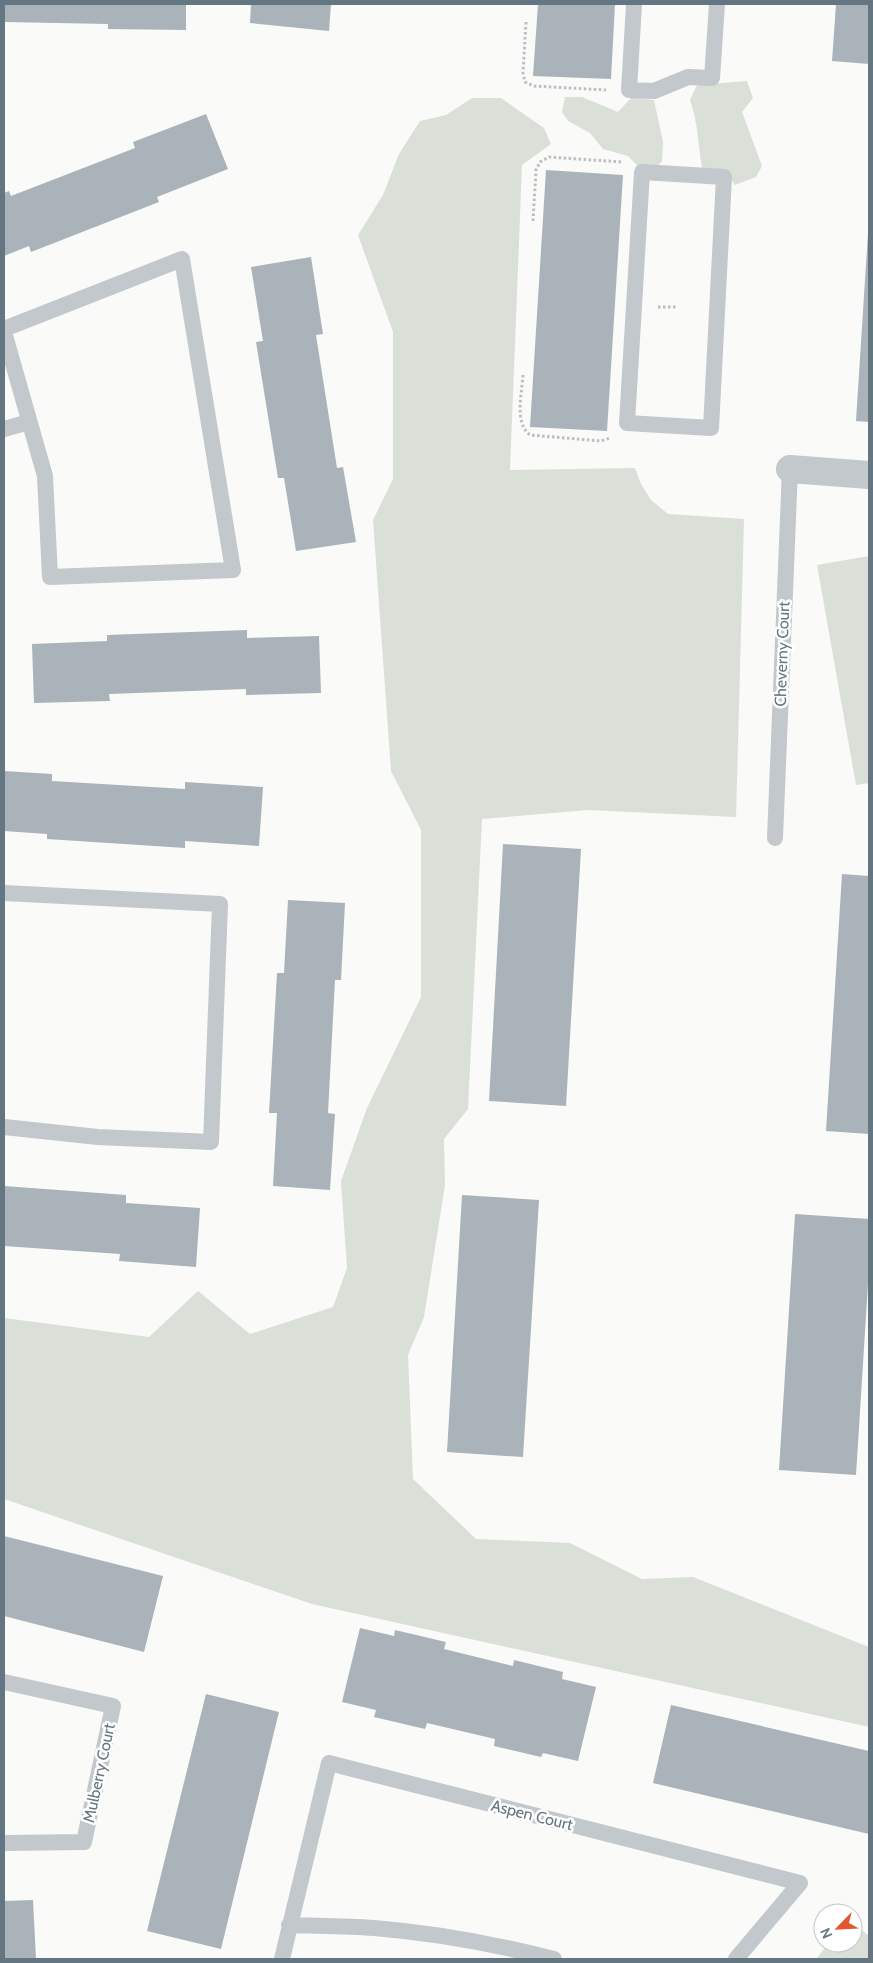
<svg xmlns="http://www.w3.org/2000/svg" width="873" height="1963" font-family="Cabin,sans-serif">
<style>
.green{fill:#dadfd7}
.building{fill:#aab3b9}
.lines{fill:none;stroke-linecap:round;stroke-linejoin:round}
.path{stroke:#bbbfc2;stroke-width:3;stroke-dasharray:2.5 2.5;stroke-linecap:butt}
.lane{stroke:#c3c8cc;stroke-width:16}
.street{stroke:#c3c8cc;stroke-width:28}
.labels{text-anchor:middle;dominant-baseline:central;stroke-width:5;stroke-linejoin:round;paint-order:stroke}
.street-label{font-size:16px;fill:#657683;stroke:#fff}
</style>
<rect width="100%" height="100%" fill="#fafaf8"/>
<path class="green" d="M747 81 753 98 742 112 762 166 756 177 735 185 725 171 702 168C698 145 698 122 690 100L697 85Z
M565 97H582L618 112 632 97 654 100 663 142 662 161 656 168 637 165 628 156 603 149 590 133 568 121 562 112Z
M472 98H501L544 128 551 144 522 165 510 470 635 468 641 484 651 500 668 514 744 519 736 817 589 810 482 819 468 1109 444 1139 445 1185 424 1317 408 1355 413 1479 476 1539 570 1543 642 1579 693 1577 869 1647V1727L312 1604 4 1499V1318L149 1337 198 1291 250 1334 333 1307 347 1268 341 1181 367 1108 421 997V830L391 771 373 520 393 479V332L358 235 383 195 399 154 420 121 446 115Z
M869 556V783L856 785 817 565Z
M853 1922 869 1936V1959H816L829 1943H853Z"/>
<path class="building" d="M4 4H186V30L108 29V24L4 22Z
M251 4H331L329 31 250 23Z
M538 4H615L611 79 533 76Z
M836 4H869V64L832 61Z
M206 114 228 169 157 197 159 202 31 252 29 246 4 256V193L9 191 11 196 135 148 133 142Z
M546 170 623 175 607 431 530 427Z
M868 233H869V422L856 421Z
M311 257 323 334 316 335 337 468 343 467 356 542 296 551 284 478H278L256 342 263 341 251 267Z
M247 630V638L319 636 321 693 246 695V689L109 694 110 701 34 703 32 644 107 641V635Z
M4 771 52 774V781L185 789V782L263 787 259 846 185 841V848L47 839V834L4 831Z
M503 844 581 849 566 1106 489 1101Z
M842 874 869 876V1134L826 1131Z
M288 900 345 903 341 980H335L328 1113 335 1114 330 1190 273 1186 277 1113H269L277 973H284Z
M4 1186 126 1195V1203L200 1208 196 1267 119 1261 120 1254 4 1246Z
M462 1195 539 1200 523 1457 447 1452Z
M795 1214 869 1219V1268L856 1475 779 1470Z
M4 1536 163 1576 144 1652 4 1616Z
M360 1628 394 1636 395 1630 446 1642 444 1649 513 1666 514 1660 563 1672 562 1679 596 1687 578 1761 543 1753 541 1757 494 1746 495 1739 427 1723 425 1729 374 1717 376 1710 342 1702Z
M206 1694 279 1712 221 1949 147 1931Z
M671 1705 869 1751V1834L653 1783Z
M33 1900 36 1959H4V1901Z"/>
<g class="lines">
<path class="path" d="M526 22 523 73 525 82 534 86 606 90
M533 221 536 170 540 162 549 157 622 162
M658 307H676
M523 375C522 393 514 423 530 435L601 441 610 438"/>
<path class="lane" d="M634 4 629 90 654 91 688 77 712 78 717 4
M642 172 724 177 711 428 627 423Z
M4 329 182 259 233 570 50 577 45 476 4 332
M4 429 29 422
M775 838 790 469
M4 893 220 904 211 1142 98 1137 4 1127
M4 1682 113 1706 84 1842 4 1843
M289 1925C317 1926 346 1926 374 1928 435 1933 495 1944 554 1959
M282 1959 329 1763 800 1883 736 1959"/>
<path class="street" d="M790 469 869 475"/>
</g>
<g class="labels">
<g class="street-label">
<text transform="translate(782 654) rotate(-88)">Cheverny Court</text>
<text transform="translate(99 1773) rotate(-78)">Mulberry Court</text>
<text transform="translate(532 1815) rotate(14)">Aspen Court</text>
</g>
</g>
<rect width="873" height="1963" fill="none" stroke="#657683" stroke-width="10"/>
<g transform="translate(838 1928) rotate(246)"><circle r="24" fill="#ffffff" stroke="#c1c8cd"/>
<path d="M0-4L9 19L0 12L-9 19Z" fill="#e4572e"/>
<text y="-8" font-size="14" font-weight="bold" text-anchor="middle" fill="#657683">N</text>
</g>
</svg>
